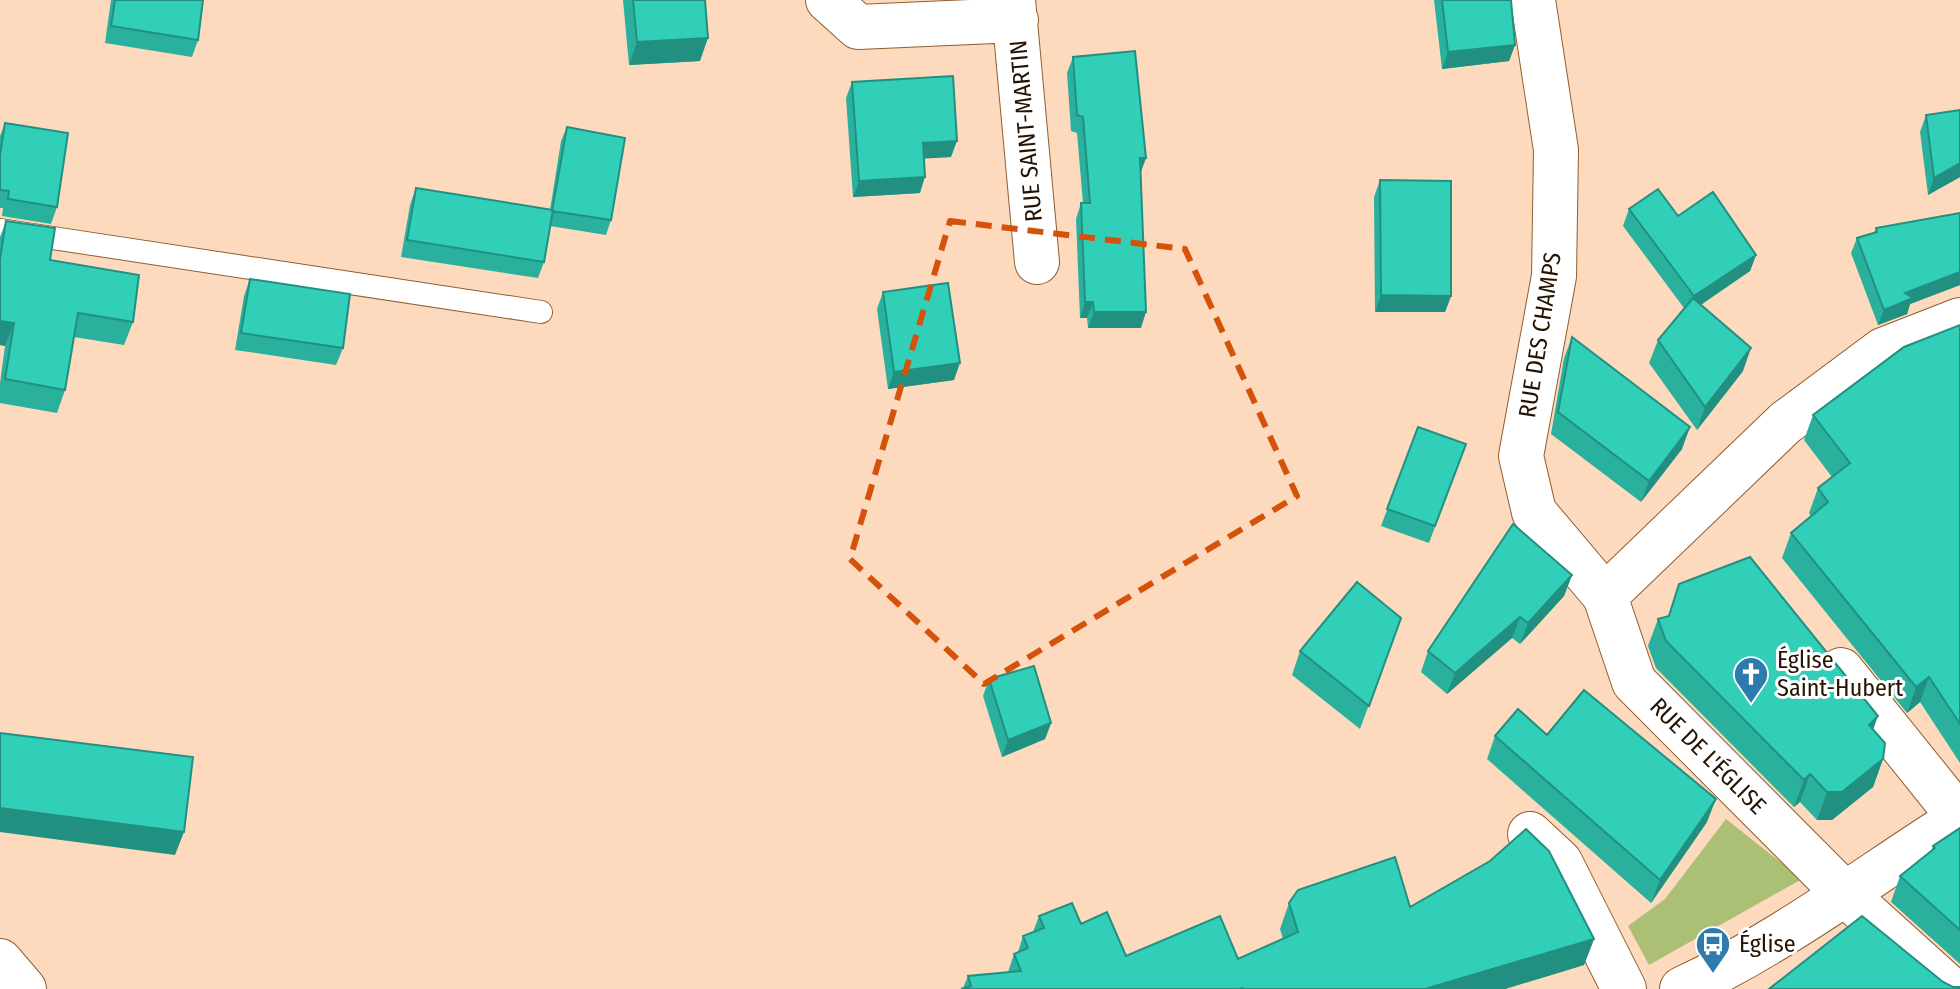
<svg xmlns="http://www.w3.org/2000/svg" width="1960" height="989" font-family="'Fira Sans Condensed',sans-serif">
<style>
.green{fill:#acc075}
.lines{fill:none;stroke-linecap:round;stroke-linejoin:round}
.service-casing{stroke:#915e30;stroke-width:24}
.minor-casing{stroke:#915e30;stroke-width:46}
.tertiary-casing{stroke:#915e30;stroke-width:46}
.service{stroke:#fff;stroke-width:22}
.minor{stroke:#fff;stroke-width:44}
.tertiary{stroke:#fff;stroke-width:44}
.wall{fill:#2ab19e}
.shaded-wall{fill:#229081}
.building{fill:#31ceb8;stroke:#229081;stroke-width:2}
.marked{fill:none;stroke:#d5520b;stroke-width:6;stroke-dasharray:16 10;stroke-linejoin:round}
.labels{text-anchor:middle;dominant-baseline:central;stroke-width:6;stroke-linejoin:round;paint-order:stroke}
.street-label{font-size:24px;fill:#271302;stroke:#fff}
.poi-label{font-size:24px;fill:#271302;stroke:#fff;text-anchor:start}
</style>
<rect width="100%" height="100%" fill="#fdd9bd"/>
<path class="green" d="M1726 819 1802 879 1649 965 1628 926 1665 899Z"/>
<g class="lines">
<g class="service-casing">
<path id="service" d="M0 230 541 312"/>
</g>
<g class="minor-casing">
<path id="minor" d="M828 0 858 27 1016 20
M1013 0 1037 262
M1533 0 1556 150 1554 276 1521 456 1534 512 1605 596 1634 682 1846 895 1950 989
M1605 596 1785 423 1883 350 1960 320
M1841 670 1960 818
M1530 834 1560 862 1624 989
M0 961 24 989"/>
</g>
<g class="tertiary-casing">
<path id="tertiary" d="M1682 989C1781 943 1868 876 1960 818"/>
</g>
<use href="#service" class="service"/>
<use href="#minor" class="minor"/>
<use href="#tertiary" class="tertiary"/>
</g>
<path class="wall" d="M111 0H203L198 40 192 57 105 43Z
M623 0H705L700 61 629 65Z
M1434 0H1511L1515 45 1509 61 1442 69Z
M1073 57 1146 158 1140 174 1141 328H1088L1087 318H1080L1076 219 1081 203H1083L1077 133 1071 131 1067 73Z
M852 82 951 157 924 158 920 193 853 197 846 98Z
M1960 110V177L1928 195 1920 132 1926 115Z
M5 123 57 207 51 224 2 216 3 208H0V136Z
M567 127 611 220 606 235 550 226 544 262 538 278 401 257 410 205 416 188 550 210 561 141Z
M1380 180 1451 296 1445 312H1375L1374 197Z
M1629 209 1678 216 1756 255 1750 271 1701 305 1743 371 1697 430 1649 363 1658 340 1684 308 1623 226Z
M1960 213V285L1910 304 1907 314 1878 325 1851 253 1857 238 1874 233 1876 228Z
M6 221 50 260 133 322 124 345 74 337 65 390 57 413 0 403V383L5 346 0 345V237Z
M250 279 343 348 336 365 235 350 244 296Z
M883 292 954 380 888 389 877 309Z
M1960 325V763L1920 702 1907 713 1782 558 1791 533 1811 516 1809 513 1818 488 1832 477 1804 440 1813 415Z
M1572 337 1682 449 1641 502 1551 434 1564 358Z
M1418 427 1466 444 1429 543 1381 526Z
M1572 575 1564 596 1520 644 1512 638 1447 694 1421 672 1428 651Z
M1679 584 1874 730 1883 759 1873 787 1832 820H1817L1800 802 1794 807 1656 668 1648 646 1658 619 1668 616Z
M1401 618 1360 729 1292 675 1300 651Z
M989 679 1051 723 1045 739 1002 757 983 696Z
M1547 735 1707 822 1651 903 1487 759 1495 736Z
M1960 828V964L1891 902 1900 876 1931 851 1933 846Z
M1289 903 1410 907 1594 939 1584 965 1505 989H961L963 988 968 976 1008 972 1014 954 1018 952 1023 936 1033 932 1039 916 1081 924 1126 956 1238 959 1283 939 1280 929Z"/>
<path class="shaded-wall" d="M708 38 700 61 629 65 637 42Z
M1515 45 1509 61 1442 69 1448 52Z
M957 141 951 157 918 159 923 143Z
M1140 158H1146L1140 174Z
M1960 163V177L1928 195 1934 178Z
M925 177 920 193 853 197 859 181Z
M1756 255 1750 271 1688 313 1694 296Z
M1960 272V285L1910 304 1907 314 1878 325 1884 310 1905 293Z
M1381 295 1451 296 1445 312H1375Z
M1085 302H1093L1087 318H1080Z
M1094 312H1146L1141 328H1088Z
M0 321 14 323 5 346 0 345Z
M1751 348 1743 371 1697 430 1705 407Z
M960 363 954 380 888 389 894 372Z
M1690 427 1682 449 1641 502 1649 481Z
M1572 575 1564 596 1520 644 1528 623Z
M1520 617 1512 638 1447 694 1455 673Z
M1929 677 1920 702 1907 713 1916 687Z
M1878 716 1868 744 1869 725Z
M1051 723 1045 739 1002 757 1008 740Z
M1883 759 1873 787 1832 820H1817L1827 792Z
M1810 774 1800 802 1794 807 1804 780Z
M1716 799 1707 822 1651 903 1660 880Z
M0 808 184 832 175 855 0 832Z
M1594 939 1584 965 1505 989H1425Z"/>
<path class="building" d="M115 0H203L198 40 111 26Z
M633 0H705L708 38 637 42Z
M1442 0H1511L1515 45 1448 52Z
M1135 51 1146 158H1140L1146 312H1094L1093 302H1085L1081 203H1090L1083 117 1077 115 1073 57Z
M953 76 957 141 923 143 925 177 859 181 852 82Z
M1960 110V163L1934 178 1926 115Z
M5 123 68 133 57 207 8 199 9 191 0 190V155Z
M567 127 625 138 611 220 552 211Z
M1380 180 1451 181V296L1381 295Z
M416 188 553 210 544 262 407 240Z
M1658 189 1678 216 1713 192 1756 255 1694 296 1629 209Z
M1960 213V272L1905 293 1913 298 1884 310 1857 238 1877 232 1876 228Z
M6 221 55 228 50 260 139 275 133 322 78 313 65 390 5 379 14 323 0 321V259Z
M250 279 350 294 343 348 241 333Z
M948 283 960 363 894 372 883 292Z
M1693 298 1751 348 1705 407 1658 340Z
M1960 325V724L1929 677 1916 687 1791 533 1828 502 1818 488 1850 463 1813 415 1904 347Z
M1572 337 1690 427 1649 481 1558 412Z
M1418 427 1466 444 1435 526 1387 509Z
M1513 524 1572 575 1528 623 1520 617 1455 673 1428 651Z
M1750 557 1878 716 1869 725 1885 743 1883 759 1842 792H1827L1810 774 1804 780 1666 641 1658 619 1669 616 1679 584Z
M1357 582 1401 618 1369 706 1300 651Z
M1034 666 1051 723 1008 740 989 679Z
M1584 690 1716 799 1660 880 1495 736 1518 709 1547 735Z
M0 733 193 757 184 832 0 808Z
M1960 828V930L1900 876 1935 848 1933 846Z
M1526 829 1549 851 1594 939 1425 989H1242V988L1240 989H961L971 986 968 976 1021 971 1014 954 1028 948 1023 936 1044 928 1039 916 1072 903 1081 924 1107 912 1126 956 1220 916 1238 959 1298 932 1289 903 1298 890 1395 857 1410 907 1490 861Z
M1862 916 1943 982 1953 987H1960V989H1769Z"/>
<path class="marked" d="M950 221 1185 249 1297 496 984 684 850 559Z"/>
<defs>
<g id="church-pin" transform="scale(1.8)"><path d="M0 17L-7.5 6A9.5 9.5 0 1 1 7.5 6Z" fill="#2d7bad" stroke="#fff"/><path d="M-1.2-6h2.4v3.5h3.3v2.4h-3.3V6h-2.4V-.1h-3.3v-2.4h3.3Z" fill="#fff"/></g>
<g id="bus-pin" transform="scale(1.8)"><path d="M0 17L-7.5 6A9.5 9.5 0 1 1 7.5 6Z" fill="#2d7bad" stroke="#fff"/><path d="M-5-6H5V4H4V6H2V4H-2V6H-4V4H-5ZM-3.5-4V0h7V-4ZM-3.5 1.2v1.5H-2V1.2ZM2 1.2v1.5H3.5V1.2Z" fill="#fff"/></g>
</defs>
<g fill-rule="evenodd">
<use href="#church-pin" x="1751" y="674"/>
<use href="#bus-pin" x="1713" y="944"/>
</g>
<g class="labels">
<g class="street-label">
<text transform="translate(1026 131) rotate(-95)">RUE SAINT-MARTIN</text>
<text transform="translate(1540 335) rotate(-81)">RUE DES CHAMPS</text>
<text transform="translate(1708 756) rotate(45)">RUE DE L'ÉGLISE</text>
</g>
<g class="poi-label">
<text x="1777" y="660">Église<tspan x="1777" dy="28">Saint-Hubert</tspan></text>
<text x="1739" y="944">Église</text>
</g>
</g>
</svg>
